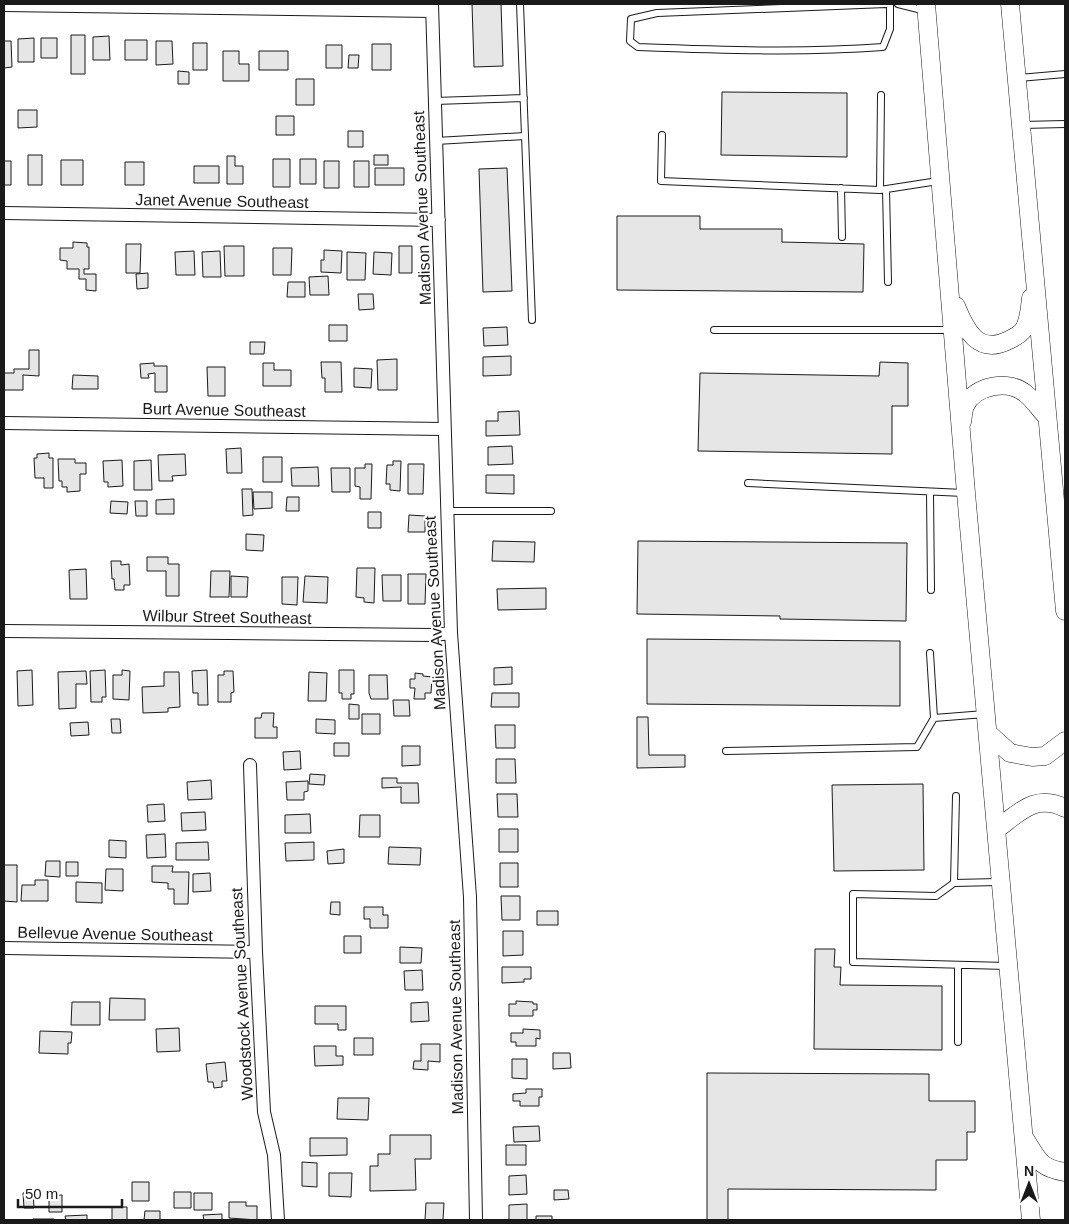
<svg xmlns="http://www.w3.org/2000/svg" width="1069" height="1224" font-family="Arial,sans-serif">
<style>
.building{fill:#e6e6e6;stroke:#1a1a1a}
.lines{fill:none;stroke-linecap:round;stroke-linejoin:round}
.lane-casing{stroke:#1a1a1a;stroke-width:8}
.street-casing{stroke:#1a1a1a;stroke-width:14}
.secondary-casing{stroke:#1a1a1a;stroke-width:19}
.lane{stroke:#fff;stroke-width:6}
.street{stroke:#fff;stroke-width:12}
.secondary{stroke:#fff;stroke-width:18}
.labels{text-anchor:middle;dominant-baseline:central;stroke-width:4;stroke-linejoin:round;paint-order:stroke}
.street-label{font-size:16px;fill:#1a1a1a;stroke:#fff}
</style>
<rect width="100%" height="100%" fill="#fff"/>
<path class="building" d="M472 4H501L503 66 474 67Z
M71 35H85V74H71Z
M109 36 110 60H93V37Z
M34 38V62H18V39Z
M41 38H57V58H41Z
M125 40H147V60H125Z
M4 41H11L12 67 4 68Z
M156 41H172L173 64 156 65Z
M193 43H207V70H193Z
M372 44H391V70H372Z
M326 45H342V68H326Z
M223 51H239V64H249V81H223Z
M259 51H288V70H259Z
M349 55H359L358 68H348Z
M178 71 189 72V84H178Z
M296 79H314V105H296Z
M722 92 847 93V157L721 155Z
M18 110H37V127L18 128Z
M276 116H294V135H276Z
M348 131H363V147H348Z
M28 155H42V185H28Z
M374 155H388V165H374Z
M227 156H235V166H243V184H227Z
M273 159H290V187H273Z
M300 159H316V184H300Z
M61 160H83V185H61Z
M4 161H11V185H4Z
M324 161H339V188H324Z
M354 161H369V187H354Z
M125 162H144V185H125Z
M194 166H219V183H194Z
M375 168H404V185H375Z
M507 168 512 291 483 292 479 169Z
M617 216H700V229H782V242L864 244 863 292 617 290Z
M73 242 87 243V247H89V269H84V274H96V291L86 290V279H79V269H67V261L60 260V248H73Z
M126 244H141L140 273H126Z
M224 246H244V276H225Z
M399 246H412V273H399Z
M273 248H292L291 275H273Z
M324 250 342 251 341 273 321 272V260H324Z
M194 251 195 275H176L175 252Z
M220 251 221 277H203L202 252Z
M347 252 366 253 365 280H347Z
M374 252 392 253 391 275 373 274Z
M148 273V288L137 289 136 274Z
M328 276 329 295H310L309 277Z
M288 282H305V297H287Z
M358 294H373L374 309 359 310Z
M329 325H347V341H329Z
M507 327 508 345 484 346 483 328Z
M250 342H265L264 354H250Z
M29 350H39V376L23 375V390H4V373H14V369H29Z
M511 356V375L483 376V357Z
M397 359V390H378L377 360Z
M321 362H341L342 392H325V378H322Z
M880 362 908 363V406H892V454L698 451 700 373 879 376Z
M154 363V366H167V392H155V373L148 374 149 378H141L140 364Z
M263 363H274V370H291V386H263Z
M207 367H225V396H208Z
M354 368 372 369 371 388 354 387Z
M73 375 98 376V389H72Z
M519 411 520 435 486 436V421H498V412Z
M512 446 513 464 488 465V447Z
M241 448 242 473H227L226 449Z
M49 453V458H53V488H44V478H35L34 458H37V454Z
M185 454 186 475 172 476 173 481H159L158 455Z
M263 457H282V482H263Z
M58 459H75V463H86V474H80V491L67 492V487H62V481H59Z
M122 460 123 486 108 487V482H104L103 461Z
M151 460 152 490H134V461Z
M393 461H401L400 491 390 490V484H386L387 465H393Z
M365 464H372L371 499H360V487L355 486V468H365Z
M408 464H424L423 494H408Z
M318 467 319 486H292L291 468Z
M331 468H350V492H332Z
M486 475H514V494L486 493Z
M242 489H252L253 515 243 516Z
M253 492H272V508L254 509Z
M287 497H299V511H286Z
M174 499V514H156V500Z
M111 501 128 502 127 514 110 513Z
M135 501H147V516H136Z
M368 512H381V528H368Z
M409 515 425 516V532H408Z
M246 534 264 535 263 551 246 550Z
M493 541 535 542 534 562 492 561Z
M638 541 907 543 906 621 780 619V616L637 614Z
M147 557H168V564H179V596H166V571H147Z
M111 561H121V565L129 564 130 585H124V590H115L114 579H112Z
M357 568H375L374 603 364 602V598L356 597Z
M86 569 87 599H70L69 570Z
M211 571H230L229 597H210Z
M408 574H426L425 604H408Z
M382 575H401V601H383Z
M231 576 248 577 247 597H231Z
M305 576 328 577 327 603 303 602Z
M282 577H298L297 605 282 604Z
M546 588V609L498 610 497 589Z
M647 639 900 641V706L647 704Z
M512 667V684L494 685V668Z
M32 670 33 705 18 706 17 671Z
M105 670 106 697H102V702H91L90 671Z
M122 670 130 671 129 700 113 699V675H122Z
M207 670 208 705H198V693H193L192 671Z
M339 670H354V694H351V699H342V693H339Z
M86 671 87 684H76V708L59 709 58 672Z
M224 671H233L234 692 231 693V702H218V675H224Z
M164 672H179L180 707 168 708V712L143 713 142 687 164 686Z
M309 672 327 673 326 701H308Z
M415 673 423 674V676L432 677 431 693H425V699H414L415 688H410V679H415Z
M369 675H387L388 699H371L369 693Z
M492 693H519V707H491Z
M393 700H409L410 716H394Z
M349 704 359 705V719H349Z
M262 713H274L273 727H277V738H255V718H261Z
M362 714H380V734H362Z
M637 717H648L649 755H685V767L637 768Z
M111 719H120L121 733H112Z
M316 719 335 720V734L316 733Z
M88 722 89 735 71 736 70 723Z
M495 725H515V748H496Z
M334 743H349V756H334Z
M402 746H420V765L402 766Z
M300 751 301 769 284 770 283 752Z
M496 759H515L516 783H496Z
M310 774 325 775 324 785 309 784Z
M382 778H397V783H418L419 803H401V787L382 788Z
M211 780 212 799 188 800 187 782Z
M308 781V791L304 792V800H287L286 782Z
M923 784 924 870 834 871 832 785Z
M497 794H517L518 817H498Z
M164 804 165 821 148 822 147 805Z
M205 812 206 830 182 831 181 813Z
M310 814 311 833H285V815Z
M360 815H380V837H359Z
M499 829H518V852H499Z
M165 834 166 857 147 858 146 835Z
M109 840 126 841V858L109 857Z
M208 842 209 860H176V843Z
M314 842V860L286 861 285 843Z
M389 847 421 848 420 865 388 864Z
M344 849V863L328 864 327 851Z
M46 861H60V877L45 876Z
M66 862H78V876H66Z
M500 863H518V887H500Z
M4 865H17V902L4 901Z
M152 866H173L172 872H189L188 904H174V889H168V883L152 882Z
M106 869H123V891L105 890Z
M210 873 211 891 193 892V874Z
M35 880H48V901H21L22 885H35Z
M76 882 102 883V903L76 902Z
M501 896H520V920H502Z
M331 902H340V915L330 914Z
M364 907H383V915H388V928H370V919H364Z
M537 911H558V925H537Z
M503 931H523V955L503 956Z
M344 936H361V953H344Z
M400 947 422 948 421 963H400Z
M815 949H835L834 967H841L840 985 942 986V1050L814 1049Z
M502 967H531V979H524V982L502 983Z
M422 970 423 990H405L404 971Z
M110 998 145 999V1020H109Z
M516 1001 533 1002V1004H537V1010H533V1016H509V1004H516Z
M72 1002H100V1025H71Z
M428 1002 429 1021 411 1022V1003Z
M315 1006H346V1030H338V1024H315Z
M179 1028 180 1051 157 1052 156 1029Z
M523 1029 540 1030V1039L536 1038V1046H516V1042H511V1033H523Z
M40 1031 72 1032 71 1043H68V1054L39 1053Z
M354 1038H373V1055H354Z
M421 1044H440V1062L428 1061V1070L413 1069 414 1061H421Z
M314 1046H336V1056H343V1065L315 1066Z
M553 1053H570L571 1068 553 1069Z
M512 1059H527V1079L512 1078Z
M225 1062 227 1081H222V1087L214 1088 213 1082H208L206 1064Z
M707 1073 929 1074V1101H975V1132H967V1160H936V1190L728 1189V1220H707Z
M526 1089H542V1097H539V1106H520V1101H513V1094L526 1093Z
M338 1098H369L368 1120 337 1119Z
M539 1126 540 1141 514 1142 513 1127Z
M390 1135H431V1159H415L416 1190 370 1191V1166H378V1154H390Z
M310 1138H347V1155L310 1156Z
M506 1145H526V1165H506Z
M302 1162 317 1163V1187L302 1186Z
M329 1173H352L351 1197 329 1196Z
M526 1175 527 1194 509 1195V1176Z
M132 1182H149V1201H132Z
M554 1190H568L569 1199 554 1200Z
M33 1192 34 1208H24L23 1193Z
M174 1192H191V1208H174Z
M194 1193H212V1210H194Z
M62 1195V1212H49V1196Z
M229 1202H246V1206H257V1220L229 1218Z
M426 1203H444L443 1220H425Z
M527 1204V1220H509V1205Z
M112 1207H127V1220H112Z
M145 1211H160V1220H144Z
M222 1214V1220H204L203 1215Z
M87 1215V1220H66L65 1216Z
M536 1216H552V1220H536Z
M33 1219H54V1220H33Z"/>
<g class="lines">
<g class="lane-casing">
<path id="lane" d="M520 4 532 320
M886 4 657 13 631 19 630 41 638 47C719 50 802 53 883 47L890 29V4
M898 4 926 11
M1019 78 1065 74
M435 101 524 98
M1022 125 1065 124
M662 135 661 181 880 190 938 181
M436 141 525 136
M841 188 842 237
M886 189 888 282
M880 190 881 95
M714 330H952
M748 483 964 493
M930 492 931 590
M447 511H551
M930 653 934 718
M726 751 917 747 934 718 985 714
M998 882 954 883 936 896 853 894V962L1007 966
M954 883 956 796
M958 965V1042"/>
</g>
<g class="street-casing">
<path id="street" d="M432 4 451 633 470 897 476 1220
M4 5 432 11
M4 213 439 220
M4 423 444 429
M4 631 434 635 451 633
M250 765 256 952 264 1112 274 1155 278 1220
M4 948 256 952"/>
</g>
<g class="secondary-casing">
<path id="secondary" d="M926 4 966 493 1031 1220
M1010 4 1065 611
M956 306C965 329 978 356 1009 340 1015 337 1020 335 1024 329 1029 321 1030 307 1031 298
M962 422C963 417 963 411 965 406 975 385 1009 379 1026 394 1034 400 1040 410 1047 417
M988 733 1010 753 1032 757 1045 756 1065 741
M997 829C1019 813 1035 793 1065 808
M1025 1139C1038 1159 1039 1168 1065 1172"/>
</g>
<use href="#lane" class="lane"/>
<use href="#street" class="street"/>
<use href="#secondary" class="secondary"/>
</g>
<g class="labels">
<g class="street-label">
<text transform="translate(222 201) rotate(1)">Janet Avenue Southeast</text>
<text transform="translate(422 208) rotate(-92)">Madison Avenue Southeast</text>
<text transform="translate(224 410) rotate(1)">Burt Avenue Southeast</text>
<text transform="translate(435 613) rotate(-93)">Madison Avenue Southeast</text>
<text transform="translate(227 617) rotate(1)">Wilbur Street Southeast</text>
<text transform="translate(115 934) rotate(1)">Bellevue Avenue Southeast</text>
<text transform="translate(242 994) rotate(-93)">Woodstock Avenue Southeast</text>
<text transform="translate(456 1017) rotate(-91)">Madison Avenue Southeast</text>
</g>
</g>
<rect width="1069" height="1224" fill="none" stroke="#1a1a1a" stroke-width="10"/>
<g transform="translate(1029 1184)" stroke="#ffffff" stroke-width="4" paint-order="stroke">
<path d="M0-4L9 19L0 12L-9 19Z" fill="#1a1a1a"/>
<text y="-8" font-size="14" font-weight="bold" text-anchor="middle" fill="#1a1a1a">N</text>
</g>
<path d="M18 1199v8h104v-8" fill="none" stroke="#1a1a1a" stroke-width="2.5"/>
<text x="25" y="1199" font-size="15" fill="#1a1a1a" stroke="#ffffff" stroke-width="4" paint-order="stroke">50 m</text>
</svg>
